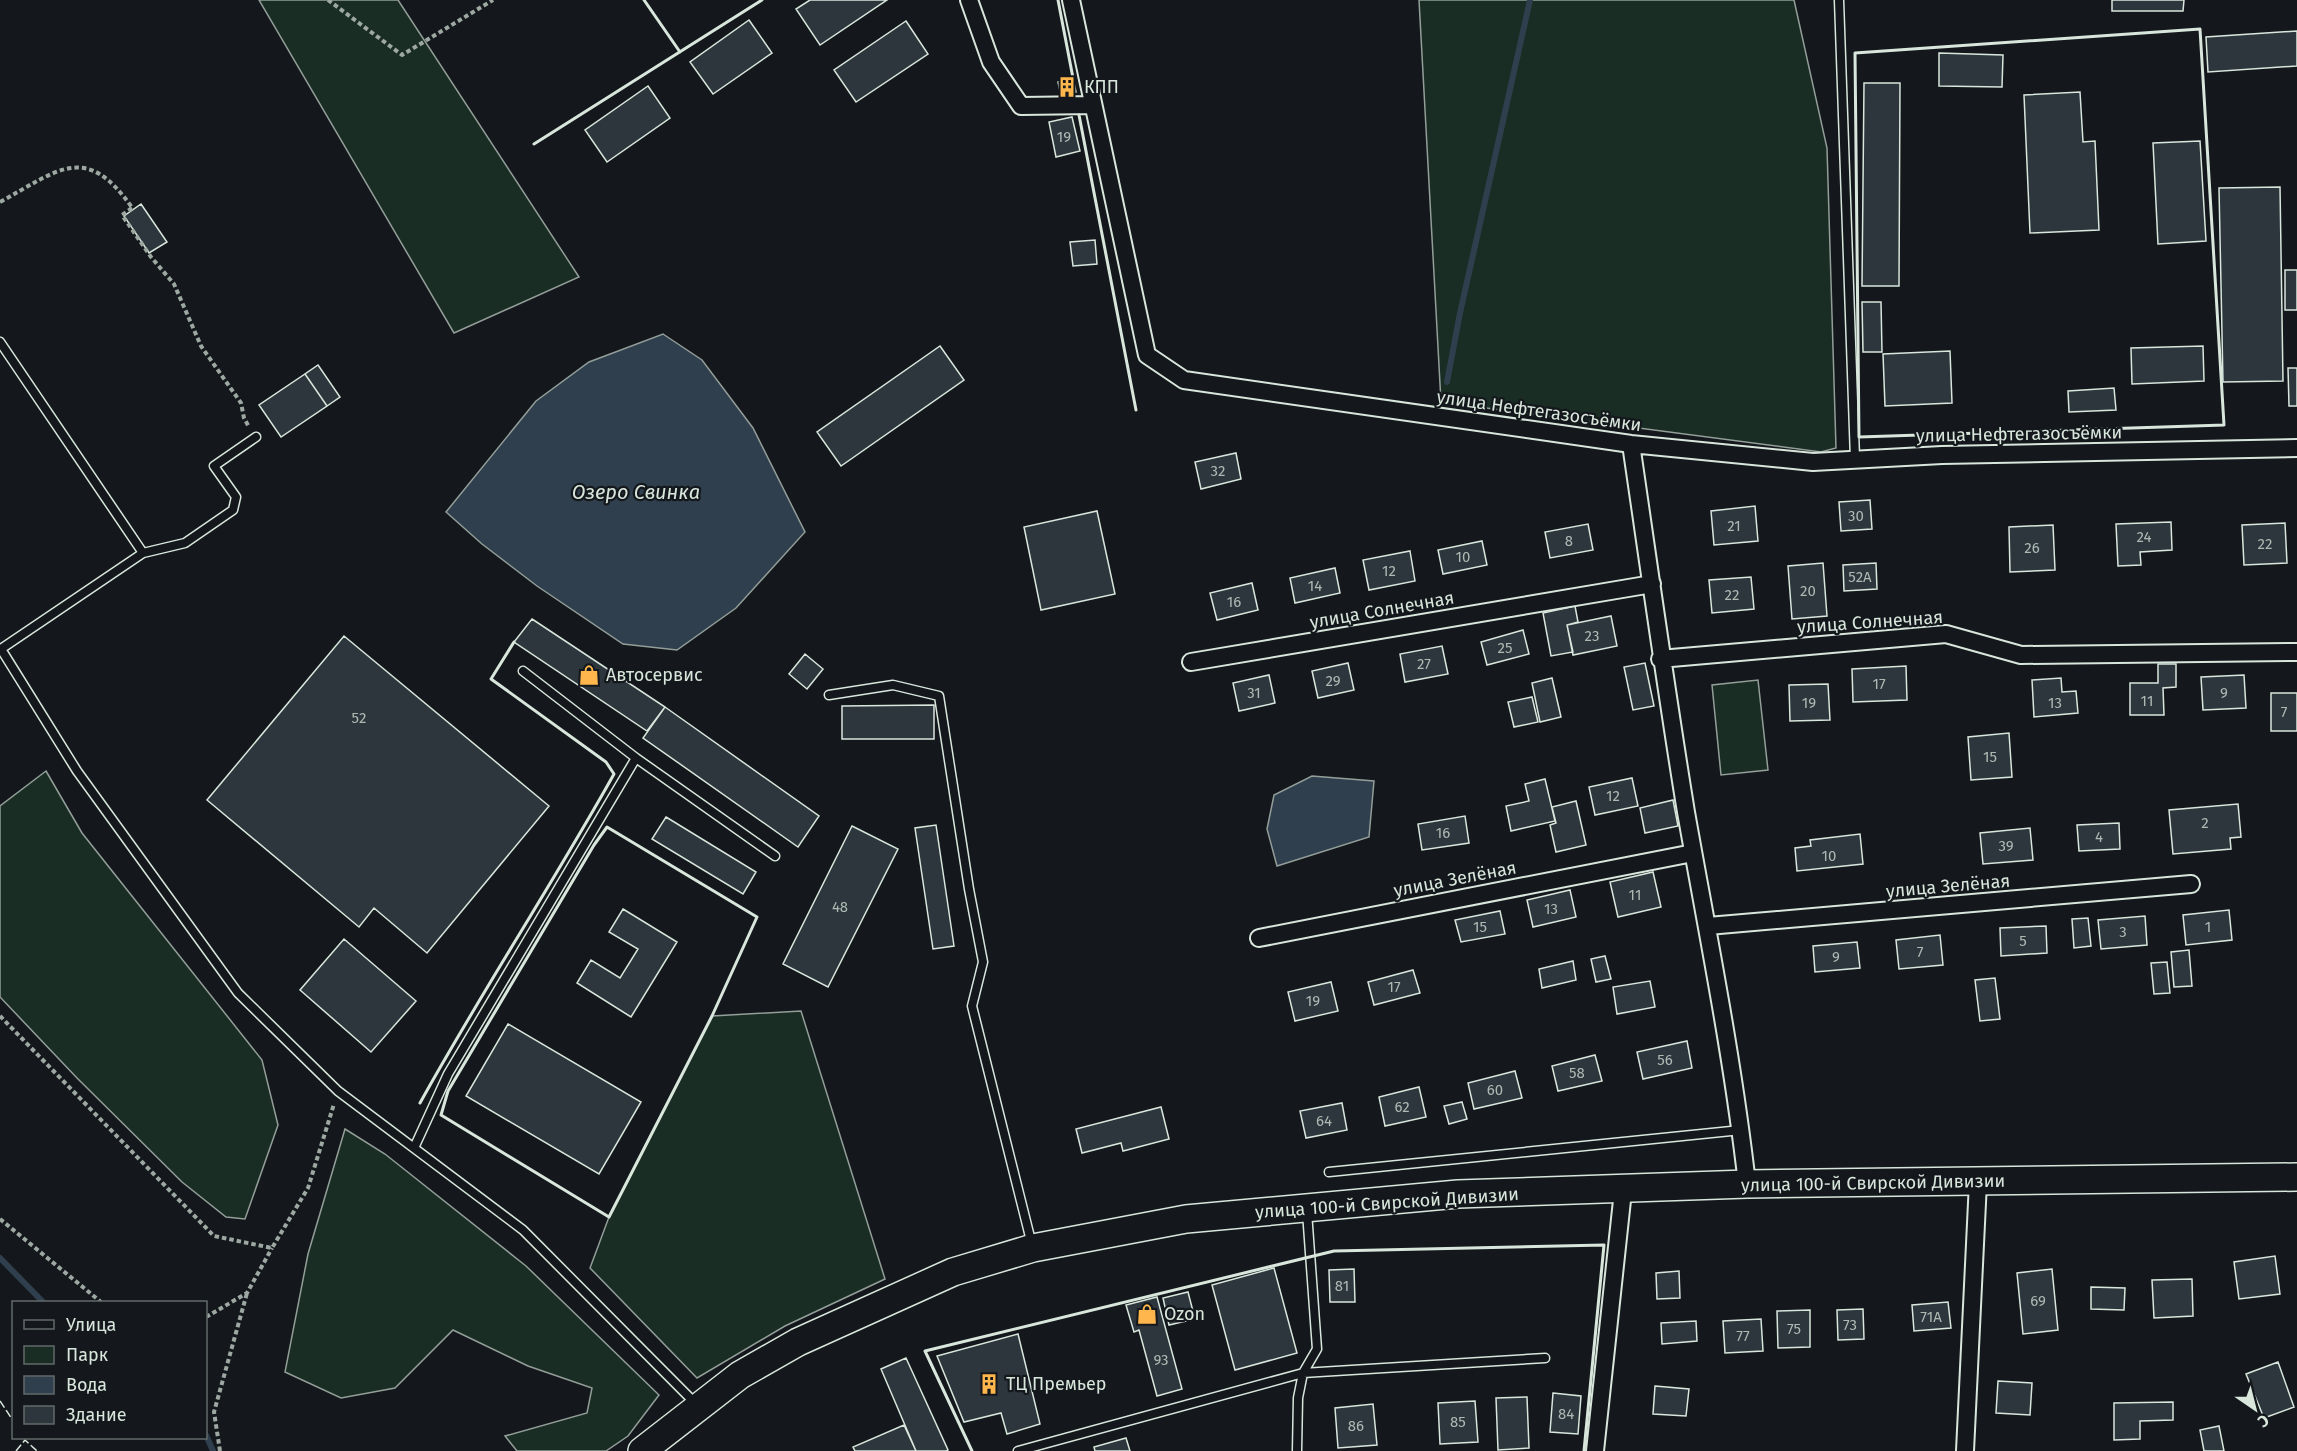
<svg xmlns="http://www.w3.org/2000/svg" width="2297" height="1451" font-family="'Fira Sans',sans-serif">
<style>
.green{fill:#1a2d24;stroke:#939e99;stroke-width:1.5}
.water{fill:#2f3f4d;stroke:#939e99;stroke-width:1.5}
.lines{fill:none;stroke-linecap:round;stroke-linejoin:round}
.stream{stroke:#2f3f4d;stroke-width:6}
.building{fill:#2c363c;stroke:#d8e6dc;stroke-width:1.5}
.service-casing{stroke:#d8e6dc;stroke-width:11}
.minor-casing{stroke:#d8e6dc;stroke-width:20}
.primary-casing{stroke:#d8e6dc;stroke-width:30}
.path{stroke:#9da8a2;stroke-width:4;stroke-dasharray:4.5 3;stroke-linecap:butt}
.service{stroke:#14181c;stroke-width:8}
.minor{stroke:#14181c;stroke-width:16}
.primary{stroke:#14181c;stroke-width:27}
.fence{stroke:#d8e6dc;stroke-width:1.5;stroke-dasharray:8 3;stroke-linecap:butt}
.wall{stroke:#d8e6dc;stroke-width:3}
.labels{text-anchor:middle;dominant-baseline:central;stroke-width:4.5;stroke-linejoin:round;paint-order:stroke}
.number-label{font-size:15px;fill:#adbab4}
.poi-label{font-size:18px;fill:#d8e6dc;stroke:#14181c;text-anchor:start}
.street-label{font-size:18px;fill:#d8e6dc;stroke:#14181c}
.water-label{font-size:20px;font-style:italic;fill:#d8e6dc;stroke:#14181c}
</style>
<rect width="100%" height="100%" fill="#14181c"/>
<path class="green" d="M259 0H398L579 277 454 333Z
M1419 0H1794L1827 148 1836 448 1821 452 1441 402Z
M1758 680 1768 770 1721 775 1712 685Z
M46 771 82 833 262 1060 278 1125 245 1219 226 1217 182 1182 77 1078 0 997V806Z
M801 1011 885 1279 785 1326 697 1378 590 1268 609 1217 712 1016Z
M345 1129 385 1154 526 1266 659 1395 628 1436 606 1451H517L505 1436 587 1413 592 1388 528 1366 453 1330 395 1388 341 1398 285 1372 308 1254Z"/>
<path class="water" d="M663 334 702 360 753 428 805 532 736 608 677 650 623 644 537 586 482 544 446 512 536 401 589 362Z
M1312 776 1374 781 1369 837 1277 866 1267 829 1274 795Z"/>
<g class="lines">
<path class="stream" d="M1447 382 1460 313 1530 0
M0 1258 43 1302
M206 1435 213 1451"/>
</g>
<path class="building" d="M810 0H887L820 45 796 9Z
M2112 0H2184L2183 11H2112Z
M749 20 772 53 713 94 690 62Z
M906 21 928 54 856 102 834 70Z
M2297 31V66L2208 72 2206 37Z
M1939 53 2003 55 2002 87 1939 86Z
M1073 78 1076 92 1061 96 1058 82Z
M1864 83H1900L1899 286H1862Z
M648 86 670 118 607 162 585 130Z
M2080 92 2083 142 2095 141 2099 230 2030 233 2024 95Z
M1072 117 1080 151 1056 157 1049 122Z
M2200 141 2206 241 2158 244 2153 143Z
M2280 187 2283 381 2223 382 2219 188Z
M141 204 167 242 149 253 124 216Z
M1095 240 1097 264 1073 266 1070 242Z
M2285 270H2297V310H2285Z
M1862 302H1881L1882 352H1863Z
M940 346 964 380 841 466 817 432Z
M2203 346 2204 381 2132 384 2131 348Z
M1950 351 1952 403 1885 406 1883 354Z
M318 365 340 397 327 406 305 374Z
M2288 368H2297V406H2289Z
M305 374 327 406 281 437 259 405Z
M2114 388 2116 410 2069 412 2068 391Z
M1236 453 1241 479 1201 489 1195 462Z
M1870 500 1872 529 1841 531 1839 502Z
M1755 506 1758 541 1714 545 1711 511Z
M1097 511 1115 594 1041 610 1024 527Z
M2171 522 2172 550 2140 552 2141 565 2118 566 2116 524Z
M2285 523 2287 563 2244 565 2242 525Z
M1588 524 1593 550 1550 558 1545 532Z
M2053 525 2055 570 2010 572 2009 527Z
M1482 541 1487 565 1443 574 1438 550Z
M1410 551 1415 581 1369 590 1363 560Z
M1823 563 1827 616 1792 619 1788 566Z
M1876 563 1877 589 1844 591 1843 565Z
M1335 568 1340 593 1295 603 1290 578Z
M1751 577 1754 609 1712 613 1709 580Z
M1252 583 1258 610 1217 620 1210 593Z
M1575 606 1578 622 1567 625 1573 652 1551 656 1543 613Z
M1611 616 1617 646 1573 655 1567 625Z
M532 619 665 707 647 731 514 642Z
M1523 630 1529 654 1487 665 1481 642Z
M344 636 549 806 427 953 374 908 359 927 207 800Z
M1442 646 1448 674 1405 682 1400 654Z
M805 654 823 669 807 689 789 674Z
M1348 663 1354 690 1318 698 1312 671Z
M1645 663 1654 706 1633 710 1624 667Z
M2158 664H2176V687L2163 688 2164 715H2130V683H2158Z
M1906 666 1907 700 1853 702 1852 669Z
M1269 675 1275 703 1239 711 1233 683Z
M2244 675 2246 708 2203 710 2201 677Z
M1552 678 1561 717 1540 722 1532 683Z
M2061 678 2062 692 2076 691 2078 713 2034 717 2032 680Z
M1828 684 1830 720 1790 721 1789 685Z
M2271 693H2297V731H2271Z
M1532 697 1538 722 1514 727 1508 702Z
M934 705V739H842V706Z
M665 707 819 816 798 847 643 738Z
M2009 733 2012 777 1971 780 1968 737Z
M1632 778 1638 806 1595 815 1589 787Z
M1545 779 1555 821 1511 831 1506 806 1529 801 1525 784Z
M1673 800 1678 826 1645 833 1640 808Z
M1576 801 1586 845 1556 852 1550 825 1556 823 1552 807Z
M2238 804 2241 837 2230 838 2231 849 2173 854 2169 810Z
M1465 816 1469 843 1422 850 1418 824Z
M666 817 756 872 743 894 652 839Z
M2119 823 2120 849 2079 851 2077 825Z
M936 825 954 946 933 949 915 828Z
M852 826 898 849 828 987 783 964Z
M2030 828 2033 860 1983 864 1980 833Z
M1860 834 1863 864 1797 871 1795 848 1811 846 1810 840Z
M1653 872 1661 907 1618 917 1610 882Z
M1570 890 1576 917 1533 927 1527 900Z
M623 909 677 942 631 1017 577 983 591 960 620 978 638 949 609 932Z
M2229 910 2232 940 2186 945 2183 915Z
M1500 911 1505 934 1461 942 1455 920Z
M2145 916 2147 945 2101 949 2098 920Z
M2088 918 2091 946 2074 948 2072 919Z
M2046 926 2047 953 2001 956 2000 928Z
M1940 935 1943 965 1899 969 1896 940Z
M344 939 416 1001 371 1052 300 990Z
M1857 942 1860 968 1815 972 1813 946Z
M2189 950 2192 986 2174 987 2171 952Z
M1605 956 1611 979 1596 982 1591 959Z
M1573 961 1576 980 1542 988 1539 969Z
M2167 962 2170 993 2154 994 2151 963Z
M1413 970 1420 993 1374 1005 1368 982Z
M1995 978 2000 1019 1980 1021 1975 980Z
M1650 981 1655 1007 1617 1014 1613 987Z
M1331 982 1338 1011 1295 1021 1288 992Z
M508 1024 641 1102 599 1174 466 1096Z
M1687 1041 1692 1068 1643 1079 1637 1052Z
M1595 1055 1602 1081 1558 1091 1552 1066Z
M1515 1071 1522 1098 1474 1109 1468 1083Z
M1419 1087 1426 1117 1385 1126 1379 1097Z
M1462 1102 1467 1119 1449 1124 1444 1106Z
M1342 1103 1347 1130 1306 1138 1300 1111Z
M1161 1107 1169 1139 1123 1151 1121 1143 1082 1153 1076 1129Z
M2275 1256 2280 1294 2239 1299 2234 1262Z
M1274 1268 1297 1353 1235 1370 1212 1285Z
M1354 1269 1355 1302H1330L1329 1270Z
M2052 1269 2058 1330 2023 1334 2017 1273Z
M1679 1271 1680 1298 1657 1299 1656 1273Z
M2192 1279 2193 1316 2154 1318 2152 1280Z
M2091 1287 2125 1288 2124 1310 2091 1309Z
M1188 1292 1195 1319 1169 1325 1163 1298Z
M1157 1297 1182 1389 1157 1396 1139 1330 1134 1332 1126 1305Z
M1948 1302 1951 1328 1914 1331 1912 1305Z
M1863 1309 1864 1339 1838 1340 1837 1310Z
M1810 1310V1347L1778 1348 1777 1311Z
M1761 1319 1763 1351 1725 1353 1723 1321Z
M1696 1321 1697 1341 1662 1344 1661 1323Z
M1018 1334 1040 1424 1007 1434 1001 1413 964 1422 937 1356Z
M906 1358 948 1450 946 1451H916L881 1369Z
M2278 1362 2294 1407 2264 1418 2246 1374Z
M1998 1381 2032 1383 2030 1415 1996 1413Z
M1655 1386 1689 1389 1686 1416 1653 1414Z
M1553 1393 1581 1396 1578 1434 1550 1432Z
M1527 1397 1529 1448 1498 1450 1496 1398Z
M1475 1401 1478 1442 1440 1444 1438 1403Z
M2173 1402V1420L2140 1421V1439L2114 1440V1403Z
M1373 1404 1377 1445 1338 1448 1335 1408Z
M904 1425 916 1451H855L853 1447Z
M2219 1426 2224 1451H2204L2200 1430Z
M1126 1438 1130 1451H1095L1094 1447Z"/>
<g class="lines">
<g class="service-casing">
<path id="service" d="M1839 0 1855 459
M0 342 143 553 1 649 77 771 238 993 338 1091 523 1230 696 1404
M143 553 185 543 233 510 236 497 214 466 256 437
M523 671 636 758
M829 695 893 685 939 696 969 889 983 962 972 1006 1032 1245
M414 1148 448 1074 636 758 775 856
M1329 1172 1741 1130
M1018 1451 1303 1373 1545 1358
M1297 1451 1298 1398 1303 1373 1317 1349 1307 1212"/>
</g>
<g class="minor-casing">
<path id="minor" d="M969 0 991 62 1021 106 1093 105
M1071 0 1147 355 1184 380 1631 444 1813 462 1942 455 2297 448
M1631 444C1649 567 1666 690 1686 812 1708 936 1733 1059 1747 1184
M1660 659 1946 634 2021 655 2297 652
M1191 662 1652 584
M1708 926 2191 884
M1259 938 1693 853
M1595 1451 1623 1191
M1965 1451 1978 1182"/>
</g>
<g class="primary-casing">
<path id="primary" d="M642 1451 740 1375 798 1342 953 1272 1033 1248 1186 1219 1458 1194 1747 1184 2297 1177"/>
</g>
<path class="path" d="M328 0 402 55 493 0
M0 202C59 170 86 141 133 209
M132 208 122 215 151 257 174 284 201 346 241 403 244 418 249 427
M0 1016 214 1236 272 1248 308 1188 334 1104
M0 1219 101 1302
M206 1317 247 1293 272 1248
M220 1451 214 1412 247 1293"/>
<use href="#service" class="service"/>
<use href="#minor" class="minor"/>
<use href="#primary" class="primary"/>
<path class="fence" d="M0 1401 14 1422
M16 1451 25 1440 37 1451"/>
<path class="wall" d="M644 0 680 52
M1058 0 1073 78
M2200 29 2224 425 1859 437 1855 53Z
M1079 115 1136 410
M534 144 762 0
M607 827 757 917 712 1016 609 1217 441 1115 448 1091 594 845Z
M420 1103C482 991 552 885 614 774L606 762 491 679 514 642
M972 1451 925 1351 1334 1251 1604 1245 1584 1451"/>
</g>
<defs>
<g id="building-bare" transform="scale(1.62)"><path d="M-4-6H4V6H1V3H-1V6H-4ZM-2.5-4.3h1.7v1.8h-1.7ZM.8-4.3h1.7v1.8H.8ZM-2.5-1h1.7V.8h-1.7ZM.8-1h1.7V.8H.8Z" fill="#ffb74d" stroke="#14181c" stroke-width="2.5" paint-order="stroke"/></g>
<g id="shop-bare" transform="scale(1.62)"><path d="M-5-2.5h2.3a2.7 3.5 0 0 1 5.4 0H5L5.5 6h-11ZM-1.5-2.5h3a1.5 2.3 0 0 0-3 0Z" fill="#ffb74d" stroke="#14181c" stroke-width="2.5" paint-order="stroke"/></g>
</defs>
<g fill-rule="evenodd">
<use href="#building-bare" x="1067" y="87"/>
<use href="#shop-bare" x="589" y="675"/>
<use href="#shop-bare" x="1147" y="1314"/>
<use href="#building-bare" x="989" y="1384"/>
</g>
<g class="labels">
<g class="number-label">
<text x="1064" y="137">19</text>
<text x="1218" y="471">32</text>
<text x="1856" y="516">30</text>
<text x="1734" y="526">21</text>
<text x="2144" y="537">24</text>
<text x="1569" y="541">8</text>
<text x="2265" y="544">22</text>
<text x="2032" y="548">26</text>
<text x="1463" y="557">10</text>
<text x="1389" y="571">12</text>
<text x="1860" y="577">52А</text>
<text x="1315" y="586">14</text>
<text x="1808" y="591">20</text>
<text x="1732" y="595">22</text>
<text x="1234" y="602">16</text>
<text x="1592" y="636">23</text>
<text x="1505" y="648">25</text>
<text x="1424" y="664">27</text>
<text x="1333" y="681">29</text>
<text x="1879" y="684">17</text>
<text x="1254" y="693">31</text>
<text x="2224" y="693">9</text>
<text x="2147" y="701">11</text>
<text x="1809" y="703">19</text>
<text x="2055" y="703">13</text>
<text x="2284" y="712">7</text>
<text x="359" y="718">52</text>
<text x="1990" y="757">15</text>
<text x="1613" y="796">12</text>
<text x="2205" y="823">2</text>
<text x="1443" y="833">16</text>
<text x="2099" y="837">4</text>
<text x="2006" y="846">39</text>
<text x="1829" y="856">10</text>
<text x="1635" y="895">11</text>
<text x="840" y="907">48</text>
<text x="1551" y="909">13</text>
<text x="1480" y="927">15</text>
<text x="2208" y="927">1</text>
<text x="2123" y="932">3</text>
<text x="2023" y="941">5</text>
<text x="1920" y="952">7</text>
<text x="1836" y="957">9</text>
<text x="1394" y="987">17</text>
<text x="1313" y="1001">19</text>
<text x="1665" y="1060">56</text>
<text x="1577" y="1073">58</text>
<text x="1495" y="1090">60</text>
<text x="1402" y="1107">62</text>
<text x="1324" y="1121">64</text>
<text x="1342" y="1286">81</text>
<text x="2038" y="1301">69</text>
<text x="1931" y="1317">71А</text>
<text x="1850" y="1325">73</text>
<text x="1794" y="1329">75</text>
<text x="1743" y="1336">77</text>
<text x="1161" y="1360">93</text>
<text x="1566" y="1414">84</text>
<text x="1458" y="1422">85</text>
<text x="1356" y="1426">86</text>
</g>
<g class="poi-label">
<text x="1084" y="87">КПП</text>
<text x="606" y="675">Автосервис</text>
<text x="1164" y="1314">Ozon</text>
<text x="1006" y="1384">ТЦ Премьер</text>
</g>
<g class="street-label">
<text transform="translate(1539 411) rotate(8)">улица Нефтегазосъёмки</text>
<text transform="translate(2019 434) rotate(-1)">улица Нефтегазосъёмки</text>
<text transform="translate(1382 610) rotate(-10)">улица Солнечная</text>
<text transform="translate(1870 622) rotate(-4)">улица Солнечная</text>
<text transform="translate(1455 879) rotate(-11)">улица Зелёная</text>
<text transform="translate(1948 886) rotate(-5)">улица Зелёная</text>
<text transform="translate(1873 1183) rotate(-1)">улица 100-й Свирской Дивизии</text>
<text transform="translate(1387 1203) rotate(-4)">улица 100-й Свирской Дивизии</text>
</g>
<g class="water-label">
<text x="636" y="492">Озеро Свинка</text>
</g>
</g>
<rect x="12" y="1301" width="195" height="138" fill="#14181c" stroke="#626a69" stroke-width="1.5"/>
<rect x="24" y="1320" width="30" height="9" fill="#14181c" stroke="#626a69" stroke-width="1.5"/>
<text x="66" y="1331" font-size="18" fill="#d8e6dc">Улица</text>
<rect x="24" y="1346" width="30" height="18" fill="#1a2d24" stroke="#626a69" stroke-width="1.5"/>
<text x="66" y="1361" font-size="18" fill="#d8e6dc">Парк</text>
<rect x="24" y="1376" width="30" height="18" fill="#2f3f4d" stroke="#626a69" stroke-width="1.5"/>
<text x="66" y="1391" font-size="18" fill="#d8e6dc">Вода</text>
<rect x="24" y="1406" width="30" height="18" fill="#2c363c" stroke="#626a69" stroke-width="1.5"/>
<text x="66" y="1421" font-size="18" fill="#d8e6dc">Здание</text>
<g transform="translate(2255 1409) rotate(145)" stroke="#14181c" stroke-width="4.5" paint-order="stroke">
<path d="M0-4.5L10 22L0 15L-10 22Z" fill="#d8e6dc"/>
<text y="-9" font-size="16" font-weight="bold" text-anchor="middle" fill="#d8e6dc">С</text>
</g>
</svg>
